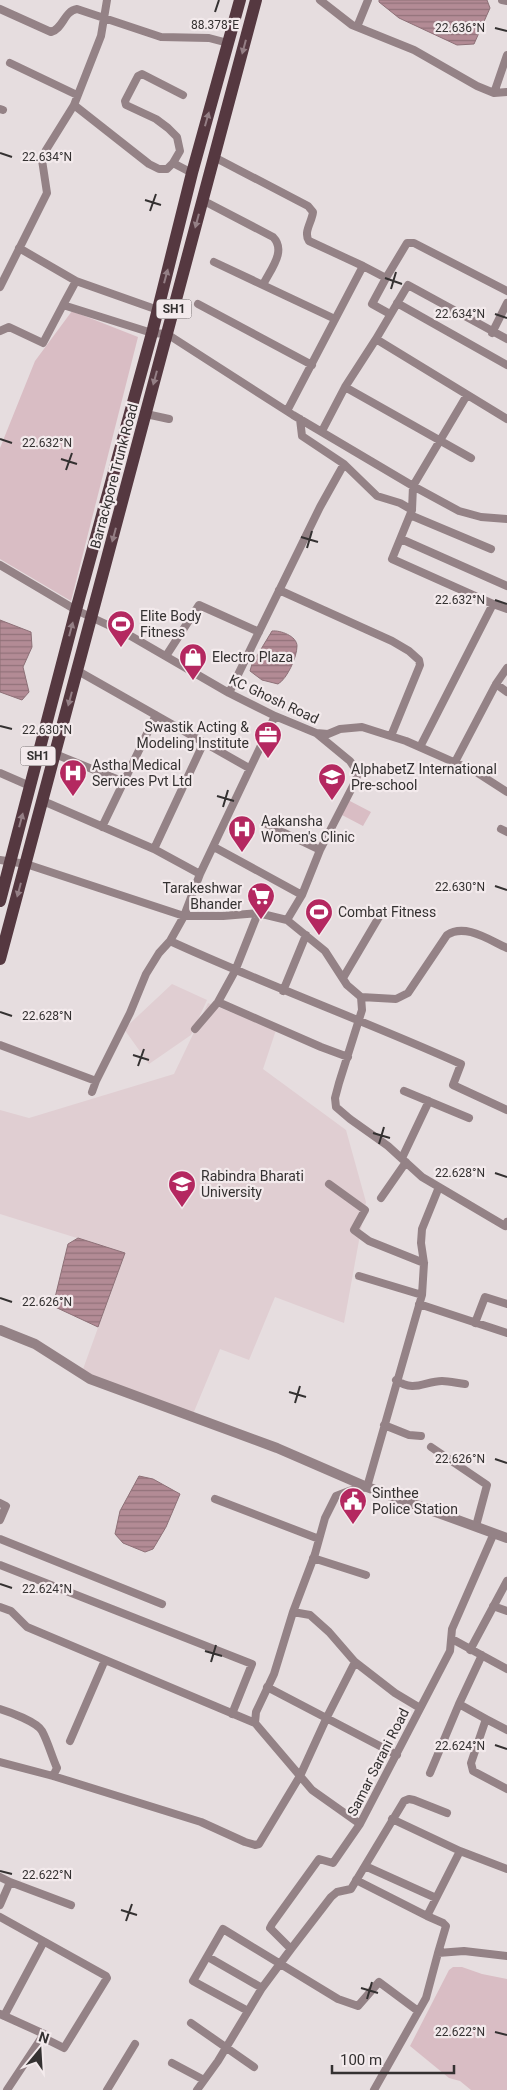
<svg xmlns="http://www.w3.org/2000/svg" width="507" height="2090" font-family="Roboto,sans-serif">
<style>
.built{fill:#e0ced2}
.park{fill:#d9bdc4}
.water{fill:url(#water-rules);stroke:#8d7077}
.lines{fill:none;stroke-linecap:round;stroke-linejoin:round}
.minor{stroke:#948286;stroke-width:8}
.tertiary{stroke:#948286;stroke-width:10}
.primary{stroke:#553840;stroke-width:12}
.oneway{fill:#947f85}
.ticks{fill:none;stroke:#343131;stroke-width:2}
.labels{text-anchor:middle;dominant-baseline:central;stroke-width:4.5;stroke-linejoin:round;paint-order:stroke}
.shield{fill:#f3eaec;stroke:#6d6869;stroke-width:1}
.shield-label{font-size:12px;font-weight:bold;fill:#343131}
.street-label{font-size:14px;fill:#343131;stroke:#f3eaec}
.poi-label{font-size:14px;fill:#343131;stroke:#f3eaec;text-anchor:start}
.ticks-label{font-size:12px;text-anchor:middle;fill:#343131;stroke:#f3eaec;stroke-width:4.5;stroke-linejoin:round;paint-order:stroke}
</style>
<defs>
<pattern id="water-rules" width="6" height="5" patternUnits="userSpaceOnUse" patternTransform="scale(1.25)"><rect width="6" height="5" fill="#b38b95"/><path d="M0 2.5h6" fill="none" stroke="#92727a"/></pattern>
</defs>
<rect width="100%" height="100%" fill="#e6dddf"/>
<path class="built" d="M172 984 207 1000 191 1035 149 1064 124 1029Z
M208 1003 276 1030 263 1069 346 1130 366 1202 344 1323 275 1297 249 1360 220 1349 193 1414 82 1372 125 1253 0 1214V1110L29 1118 174 1074Z"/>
<path class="park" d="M72 311 138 337 71 601 0 559V448L35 361Z
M348 800 371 812 363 826 342 815Z
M453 1967H462L482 1974 507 1979V2090H471L460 2081 449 2078 410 2046 449 1970Z"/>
<path class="water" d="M379 0H487L490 8 474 44 457 45 399 18 379 2Z
M0 620 31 632 32 647 23 667 29 692 22 700 0 692Z
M272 631C280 630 297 636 297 646 297 657 287 679 278 684L262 680 250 671 252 664Z
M78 1238 125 1253 98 1327 53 1306 68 1244Z
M139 1476 153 1479 180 1494 166 1527 153 1549 145 1552 123 1543 115 1534 120 1511Z"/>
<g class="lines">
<path class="minor" d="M320 0 352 25 414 50 477 86 494 93 507 92
M502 0 507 1
M0 9 51 32C63 29 64 11 77 9L161 37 209 38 228 43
M357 27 368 0
M10 63 77 95
M494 93 507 55
M74 105 149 164 159 169H167L173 163 192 173
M0 109 3 110
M214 157 308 206 313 212C312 222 303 232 309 241L363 266
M173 163 180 151 177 137 168 128 156 119 126 105 125 101 138 76 142 74 183 95
M204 201 273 237C287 251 270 270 263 285
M19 248 76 281 158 310
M214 262 335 319
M386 278 372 304 390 314
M0 287 47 193 42 160 46 150 74 105 101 36 107 0
M397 303 507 365
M198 304 312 365
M63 305 76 281
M0 331 9 327 43 343 63 305 152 333 167 334 293 415 413 486 459 511 481 517 507 519
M492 333 507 303
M376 339 408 285 507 339
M345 387 471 458
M287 411 363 266 386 278 407 243H414L507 291
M146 414 169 419
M300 419 302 436 344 464 377 496 400 503 412 510 392 559 493 604
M322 431 345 387 376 339 507 419
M412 510 413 486 467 395
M410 515 491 549
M401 539 507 586
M0 565 76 610 129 635 229 693 275 716 316 733 328 734 340 729 362 727 406 741 476 772 507 792
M279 590 392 641 409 651 419 660 420 665 391 736
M166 656 199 605 259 632
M78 671 249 768
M496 684 507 668
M229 693 320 507 344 464
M420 747 493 604 507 609
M55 754 124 782
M455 762 496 684 507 692
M0 773 30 786
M43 801 154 849 200 874
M264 823 320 850
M102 827 156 715
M501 829 507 832
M214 847 302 895 287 920
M154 849 204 742
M0 860 26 864 184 916 200 874 275 716
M302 895 320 850 355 782 358 773 350 761 316 733
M170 941C266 985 365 1021 461 1064L453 1085 507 1110
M343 978 379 917
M283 991 306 935
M218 1002 321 1047 348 1057
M195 1029 218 1002 235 971 258 913
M0 1045 96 1081
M404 1091 469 1118
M92 1092 96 1081 130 1013 146 974 159 953 170 941 184 916H223L258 913 287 920 325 951 347 985 361 997 396 999 408 993 447 935C465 923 489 940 507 948
M402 1158 429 1101
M329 1184 365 1210 354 1230 369 1241 424 1263
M439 1187 505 1226 507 1222
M381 1198 406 1162
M359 1276 422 1295
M419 1304 507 1333
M475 1323 485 1297 507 1304
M396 1380C414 1393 425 1381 442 1381 449 1381 457 1383 465 1384
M384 1425 409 1435 421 1436
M431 1447 487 1485 476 1526
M215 1499 319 1539
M0 1503 6 1506 0 1520
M0 1539 162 1604
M313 1558 366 1575
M0 1565 252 1664 232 1714
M493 1606 507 1611
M0 1607 11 1611 27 1627 255 1723
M293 1612 310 1615 329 1632 355 1662 395 1693 420 1708
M452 1639 507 1669
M470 1650 507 1581
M482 1655 459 1704 486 1719 471 1763 473 1771 507 1789
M267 1687 397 1755
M0 1709C10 1712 37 1722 42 1731 48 1742 52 1757 57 1768L53 1776
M486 1719 507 1730
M70 1741 105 1660
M0 1762 53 1776 201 1822 245 1842 255 1845 259 1844 300 1776 327 1717 355 1662
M430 1773 459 1704
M392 1819 460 1851
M360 1824 312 1790 255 1723 256 1712 274 1674 293 1612 315 1554 325 1518 336 1496 349 1491 367 1487 422 1295 424 1263 421 1243 422 1229 439 1187 422 1177 388 1146 350 1119 336 1107 335 1098 339 1083 362 1010 361 997
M365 1866 436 1898
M0 1877 10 1882 0 1905
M356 1880 427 1916 460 1851 507 1869
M10 1882 71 1905
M427 1916 443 1923 446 1926 438 1953
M0 1917 106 1976 107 1978 64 2048 42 2037
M291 1949 331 1897 337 1892 351 1889 404 1801 409 1799 414 1800 447 1813
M208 1957 262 1988
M248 2011 193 1981 223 1929 338 1999 358 2006 379 1982 418 2011
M0 2014 44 2034 7 2090
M4 2016 43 1943
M191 2023 254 2067
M172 2063 204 2080
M107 2090 135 2044
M197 2090 218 2061 262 1988 291 1949 270 1928 272 1924 319 1859 333 1863 360 1824 450 1651 452 1629 494 1533
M374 2090 426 1998 438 1953 464 1951 507 1956"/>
<path class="tertiary" d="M0 1330 35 1344 90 1379 277 1448 367 1487 507 1538"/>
<path class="primary" d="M0 901 76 610 152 333 192 173 240 0
M0 959 256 0"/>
</g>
<defs><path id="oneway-solid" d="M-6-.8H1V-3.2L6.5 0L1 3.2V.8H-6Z" transform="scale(1.25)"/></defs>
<g class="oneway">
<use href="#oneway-solid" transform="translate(244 47) rotate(105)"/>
<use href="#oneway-solid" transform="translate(207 119) rotate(-74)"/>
<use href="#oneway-solid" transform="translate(197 221) rotate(105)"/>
<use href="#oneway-solid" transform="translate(166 276) rotate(-75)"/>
<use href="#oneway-solid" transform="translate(155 378) rotate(105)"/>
<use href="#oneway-solid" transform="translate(114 535) rotate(105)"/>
<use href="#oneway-solid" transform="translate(71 629) rotate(-75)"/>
<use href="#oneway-solid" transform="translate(70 699) rotate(105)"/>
<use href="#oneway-solid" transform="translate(21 820) rotate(-75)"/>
<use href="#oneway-solid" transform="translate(19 890) rotate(105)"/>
</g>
<path class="ticks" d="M215 12 219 0M495 28 507 31M0 153 12 157M145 200 161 205M150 211 156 194M385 278 402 284M391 289 396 272M495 314 507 318M0 439 12 443M61 459 77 464M66 470 72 453M301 537 318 542M307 548 312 531M495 600 507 604M0 726 12 729M217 796 234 801M223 807 228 790M495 886 507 890M0 1012 12 1016M133 1055 149 1060M138 1066 144 1049M373 1133 390 1138M379 1144 384 1127M495 1173 507 1177M0 1298 12 1302M289 1392 306 1397M295 1403 300 1386M495 1459 507 1463M0 1584 12 1588M205 1651 222 1656M211 1662 216 1645M495 1745 507 1749M0 1871 12 1874M121 1910 137 1915M126 1921 132 1904M361 1988 378 1993M367 1999 372 1982M495 2032 507 2035"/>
<defs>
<g id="stadium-pin" transform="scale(1.4375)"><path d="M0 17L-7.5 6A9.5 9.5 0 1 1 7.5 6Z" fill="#b42860" stroke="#f3eaec"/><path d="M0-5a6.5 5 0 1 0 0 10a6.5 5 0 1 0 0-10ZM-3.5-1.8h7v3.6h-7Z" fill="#fff"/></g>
<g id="shop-pin" transform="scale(1.4375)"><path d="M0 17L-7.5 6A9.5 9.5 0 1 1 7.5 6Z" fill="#b42860" stroke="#f3eaec"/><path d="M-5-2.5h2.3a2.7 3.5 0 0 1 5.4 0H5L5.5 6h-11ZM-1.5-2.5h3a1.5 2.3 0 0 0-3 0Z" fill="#fff"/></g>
<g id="office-pin" transform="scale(1.4375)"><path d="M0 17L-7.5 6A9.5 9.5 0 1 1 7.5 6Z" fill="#b42860" stroke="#f3eaec"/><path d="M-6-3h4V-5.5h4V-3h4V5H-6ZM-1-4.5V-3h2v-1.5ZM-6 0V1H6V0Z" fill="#fff"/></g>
<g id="hospital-pin" transform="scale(1.4375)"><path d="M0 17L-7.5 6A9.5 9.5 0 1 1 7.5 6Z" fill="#b42860" stroke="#f3eaec"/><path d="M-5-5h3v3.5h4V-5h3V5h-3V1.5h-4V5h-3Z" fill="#fff"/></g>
<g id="school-pin" transform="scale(1.4375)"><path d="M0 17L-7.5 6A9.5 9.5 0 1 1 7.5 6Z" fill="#b42860" stroke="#f3eaec"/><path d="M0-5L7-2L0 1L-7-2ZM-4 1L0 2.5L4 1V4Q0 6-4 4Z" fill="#fff"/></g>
<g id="supermarket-pin" transform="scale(1.4375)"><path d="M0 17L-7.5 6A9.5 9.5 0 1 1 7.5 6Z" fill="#b42860" stroke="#f3eaec"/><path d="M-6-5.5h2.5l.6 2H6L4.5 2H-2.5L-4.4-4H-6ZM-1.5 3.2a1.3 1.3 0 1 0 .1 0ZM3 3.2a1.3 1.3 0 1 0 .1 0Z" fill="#fff"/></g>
<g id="university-pin" transform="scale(1.4375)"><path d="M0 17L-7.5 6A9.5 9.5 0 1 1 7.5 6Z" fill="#b42860" stroke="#f3eaec"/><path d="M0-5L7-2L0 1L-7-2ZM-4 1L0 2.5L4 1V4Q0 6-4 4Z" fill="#fff"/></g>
<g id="civic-pin" transform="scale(1.4375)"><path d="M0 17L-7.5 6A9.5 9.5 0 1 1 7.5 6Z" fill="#b42860" stroke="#f3eaec"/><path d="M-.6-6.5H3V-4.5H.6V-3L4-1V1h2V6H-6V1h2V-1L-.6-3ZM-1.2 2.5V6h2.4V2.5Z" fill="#fff"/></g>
</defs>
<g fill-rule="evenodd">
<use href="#stadium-pin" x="121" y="624"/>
<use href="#shop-pin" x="193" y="657"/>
<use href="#office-pin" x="268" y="735"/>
<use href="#hospital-pin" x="73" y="773"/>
<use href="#school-pin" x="332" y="777"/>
<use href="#hospital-pin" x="242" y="829"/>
<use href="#supermarket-pin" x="261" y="896"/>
<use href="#stadium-pin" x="319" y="912"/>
<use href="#university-pin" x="182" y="1184"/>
<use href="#civic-pin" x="353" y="1501"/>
</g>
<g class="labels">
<g class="shield">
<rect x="156.5" y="299.5" width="35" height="19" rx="4"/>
<rect x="20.5" y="746.5" width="35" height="19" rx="4"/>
</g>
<g class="shield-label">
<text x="174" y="309">SH1</text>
<text x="38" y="756">SH1</text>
</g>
<g class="street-label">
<text transform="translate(114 476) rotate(-75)">Barrackpore Trunk Road</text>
<text transform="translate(274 699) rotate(25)">KC Ghosh Road</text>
<text transform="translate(378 1762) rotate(-63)">Samar Sarani Road</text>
</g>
<g class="poi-label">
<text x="140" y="616">Elite Body<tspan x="140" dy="16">Fitness</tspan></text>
<text x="212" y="657">Electro Plaza</text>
<text x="249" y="727" text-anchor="end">Swastik Acting &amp;<tspan x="249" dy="16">Modeling Institute</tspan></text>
<text x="92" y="765">Astha Medical<tspan x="92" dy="16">Services Pvt Ltd</tspan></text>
<text x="351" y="769">AlphabetZ International<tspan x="351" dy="16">Pre-school</tspan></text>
<text x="261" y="821">Aakansha<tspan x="261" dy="16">Women's Clinic</tspan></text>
<text x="242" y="888" text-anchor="end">Tarakeshwar<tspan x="242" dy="16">Bhander</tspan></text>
<text x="338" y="912">Combat Fitness</text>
<text x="201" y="1176">Rabindra Bharati<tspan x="201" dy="16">University</tspan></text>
<text x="372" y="1493">Sinthee<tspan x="372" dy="16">Police Station</tspan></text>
</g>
</g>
<g class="ticks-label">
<text x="215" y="29">88.378°E</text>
<text x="460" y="32">22.636°N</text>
<text x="47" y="161">22.634°N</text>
<text x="460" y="318">22.634°N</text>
<text x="47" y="447">22.632°N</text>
<text x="460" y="604">22.632°N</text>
<text x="47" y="734">22.630°N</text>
<text x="460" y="891">22.630°N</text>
<text x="47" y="1020">22.628°N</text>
<text x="460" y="1177">22.628°N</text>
<text x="47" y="1306">22.626°N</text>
<text x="460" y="1463">22.626°N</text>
<text x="47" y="1593">22.624°N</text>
<text x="460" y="1750">22.624°N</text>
<text x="47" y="1879">22.622°N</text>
<text x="460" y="2036">22.622°N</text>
</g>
<g transform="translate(40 2050) rotate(18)" stroke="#f3eaec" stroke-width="4" paint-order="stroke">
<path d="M0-4L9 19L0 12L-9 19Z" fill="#343131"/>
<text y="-8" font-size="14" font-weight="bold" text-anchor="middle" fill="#343131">N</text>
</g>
<path d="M332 2065v8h122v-8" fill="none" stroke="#343131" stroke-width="2.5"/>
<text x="340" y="2065" font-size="15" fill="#343131" stroke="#f3eaec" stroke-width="4" paint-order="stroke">100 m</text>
</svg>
